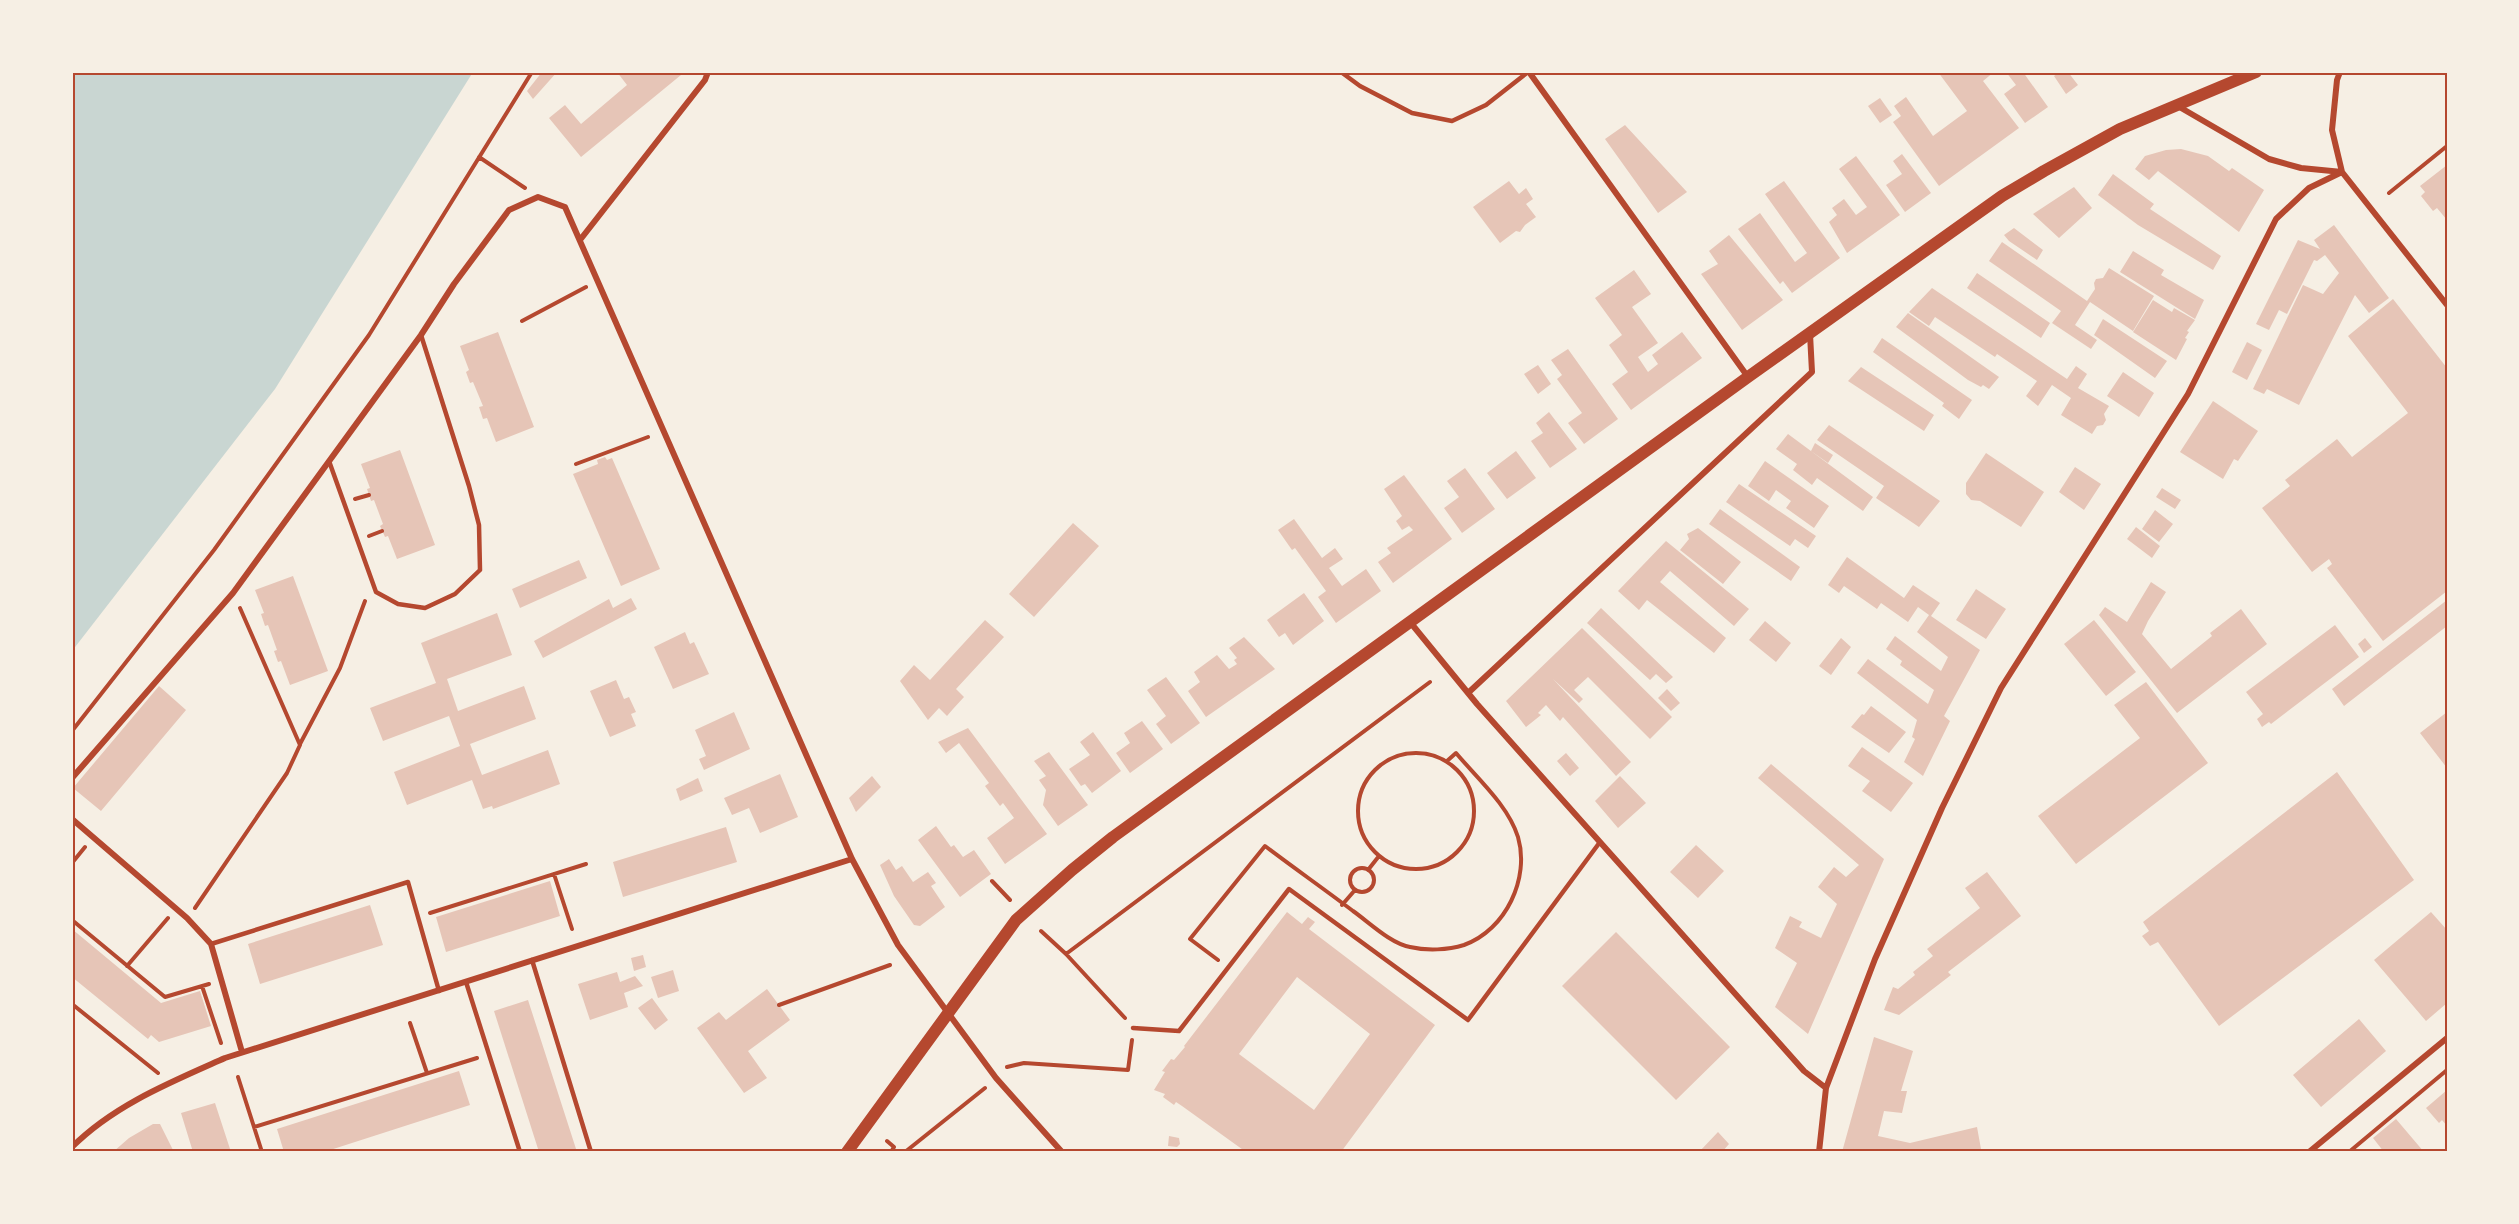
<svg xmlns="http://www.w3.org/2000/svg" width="2519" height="1224" font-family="Georgia,serif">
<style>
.water{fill:#c9d6d2}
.building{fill:#e6c5b7;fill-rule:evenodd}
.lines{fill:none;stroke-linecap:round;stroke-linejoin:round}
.path{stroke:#b5482f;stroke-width:4}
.service{stroke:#b5482f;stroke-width:4.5}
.minor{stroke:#b5482f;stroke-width:6}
.secondary{stroke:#b5482f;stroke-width:12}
.neatline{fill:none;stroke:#b5482f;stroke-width:2}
</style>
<rect width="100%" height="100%" fill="#f6efe4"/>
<path class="water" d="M72 72H473L275 389 72 651Z"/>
<path class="building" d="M542 72H557L533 99 527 91Z
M617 72H678L681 75 581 157 549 118 565 105 581 124 627 85Z
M1938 72H1994L1983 81 2019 128 1939 186 1893 122 1901 116 1894 106 1906 97 1933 136 1967 111Z
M2006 72H2023L2048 107 2025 123 2004 94 2016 85Z
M2060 72H2068L2078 85 2066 94 2054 76Z
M1880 98 1892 115 1880 123 1868 106Z
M1625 125 1687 192 1658 213 1605 139Z
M2181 149 2208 156 2229 171 2232 168 2264 190 2239 232 2158 171 2149 180 2135 169 2145 156 2166 150Z
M1902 154 1931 193 1905 212 1886 185 1902 174 1893 161Z
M1856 156 1900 215 1847 253 1829 222 1837 215 1832 208 1844 199 1856 215 1867 207 1839 169Z
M2447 165V220L2437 208 2433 211 2421 196 2425 192 2420 186Z
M2113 174 2154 204 2150 209 2221 256 2213 270 2138 225 2098 195Z
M1509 181 1519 194 1526 188 1533 199 1526 204 1536 217 1525 225 1520 232 1516 231 1500 243 1473 207Z
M1784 181 1840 258 1792 293 1783 281 1780 284 1738 229 1760 213 1795 262 1807 253 1765 194Z
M2074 187 2092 208 2059 238 2033 214Z
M2334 225 2389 298 2369 313 2355 295 2299 405 2267 389 2264 394 2253 389 2303 285 2323 294 2339 273 2325 255 2317 261 2314 260 2287 314 2279 310 2269 330 2256 324 2298 240 2320 249 2314 240Z
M2014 228 2043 250 2037 260 2009 241 2004 235Z
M1729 235 1783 300 1742 330 1701 274 1718 264 1709 251Z
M2002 242 2087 301 2095 289 2094 283 2096 279 2103 278 2109 268 2154 296 2133 331 2090 302 2075 325 2097 340 2091 349 2052 323 2061 311 1989 261Z
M2133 251 2164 270 2161 275 2204 300 2195 319 2120 272Z
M1634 270 1651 294 1632 307 1658 343 1638 357 1648 372 1658 364 1652 355 1682 332 1702 358 1631 410 1612 384 1628 372 1609 345 1622 335 1595 298Z
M1977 273 2050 323 2041 338 1967 288Z
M1932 288 2067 379 2076 366 2087 374 2078 388 2109 406 2104 414 2106 420 2103 425 2097 426 2092 434 2061 415 2071 398 2052 385 2038 406 2026 396 2037 381 1997 354 1995 357 1935 317 1929 326 1909 312Z
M2393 299 2447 368V591L2383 641 2327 568 2332 564 2329 559 2312 572 2262 508 2290 486 2285 480 2337 439 2352 457 2408 413 2348 336Z
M2153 300 2172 312 2174 308 2195 320 2187 331 2189 332 2185 338 2187 339 2176 360 2133 332Z
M1908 313 1999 377 1989 389 1983 385 1981 387 1968 380 1896 327Z
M2103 319 2167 361 2155 378 2094 335Z
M498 332 534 427 496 442 487 418 483 419 479 407 483 406 473 382 470 383 466 372 469 370 460 346Z
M1882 338 1972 400 1959 419 1942 406 1944 403 1873 352Z
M2247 342 2262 350 2247 380 2232 372Z
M1568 349 1618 419 1584 444 1568 423 1582 413 1557 379 1562 375 1551 360Z
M1538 365 1551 384 1538 394 1524 374Z
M1861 367 1934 415 1924 431 1848 381Z
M2123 372 2154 393 2139 417 2107 396Z
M2213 401 2258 431 2238 461 2234 459 2223 479 2180 452Z
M1549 412 1577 449 1550 468 1531 441 1543 433 1536 423Z
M1829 425 1940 501 1919 527 1876 498 1884 486 1817 440Z
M1788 434 1873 497 1863 511 1817 478 1812 485 1793 470 1797 464 1776 449Z
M1815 443 1833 455 1828 463 1811 451Z
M400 450 435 545 397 559 388 536 385 537 380 526 383 524 374 500 371 501 367 489 370 488 361 464Z
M1516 451 1536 478 1507 499 1487 473Z
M1986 453 2044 492 2021 527 1980 501 1971 500 1966 494V483Z
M605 457 607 460 612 458 660 569 621 586 573 474 598 464 597 460Z
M1765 461 1829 506 1814 528 1786 508 1791 501 1776 490 1769 501 1748 486Z
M2075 467 2101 484 2084 510 2059 492Z
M1465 468 1495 509 1462 533 1444 508 1459 497 1447 481Z
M1404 475 1452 539 1393 583 1378 562 1391 553 1387 548 1413 530 1409 526 1402 530 1396 521 1402 516 1384 489Z
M1739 484 1816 536 1808 548 1795 539 1790 546 1726 502Z
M2162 488 2181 500 2175 509 2156 497Z
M1720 509 1800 567 1791 581 1709 524Z
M2155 510 2173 524 2159 542 2142 529Z
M1294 519 1322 558 1335 548 1343 559 1329 568 1342 586 1366 569 1381 591 1336 623 1318 597 1326 591 1295 548 1292 550 1278 530Z
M1073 523 1099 546 1034 617 1009 594Z
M2136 527 2160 546 2152 558 2127 539Z
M1698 528 1741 562 1723 584 1680 550 1689 539 1687 534Z
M1666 541 1749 609 1734 626 1670 571 1660 582 1726 638 1714 653 1647 600 1639 610 1618 591Z
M1847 557 1904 598 1913 585 1940 603 1931 616 1980 650 1944 716 1950 721 1923 776 1904 762 1915 739 1912 737 1917 720 1857 673 1868 659 1928 704 1934 690 1900 665 1902 661 1886 649 1895 636 1941 671 1948 657 1917 632 1929 615 1918 607 1908 622 1881 603 1877 609 1844 586 1839 593 1828 585Z
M579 560 587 578 520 608 512 589Z
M293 576 328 671 290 685 281 661 278 662 274 651 277 650 268 625 265 626 261 614 264 613 255 590Z
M2151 582 2166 592 2148 621 2142 634 2171 669 2212 636 2210 633 2241 609 2267 644 2177 713 2099 615 2105 607 2127 622Z
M1976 589 2006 609 1986 639 1956 620Z
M1304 593 1324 621 1293 645 1285 633 1279 637 1267 620Z
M631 598 637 609 543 658 534 641 609 599 613 608Z
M2447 600V626L2344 706 2332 689Z
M1601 608 1673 677 1666 683 1656 674 1650 680 1587 623Z
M497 613 512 655 447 679 458 711 524 686 536 719 470 744 482 775 548 750 560 784 493 809 492 806 483 809 472 780 407 805 394 772 460 746 449 716 383 741 370 708 436 683 421 643Z
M985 620 1004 637 956 689 964 697 953 709 947 716 939 708 928 720 900 681 914 665 930 680Z
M2094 620 2136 672 2106 696 2064 644Z
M1765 621 1791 643 1776 662 1749 640Z
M2335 625 2359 657 2271 724 2269 722 2262 727 2257 719 2263 714 2246 692Z
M1582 628 1672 717 1650 739 1588 677 1574 690 1583 699 1579 703 1553 679 1631 762 1616 776 1563 717 1560 721 1546 705 1538 713 1541 715 1526 727 1506 701Z
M685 632 690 644 694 642 709 674 673 689 654 647Z
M1244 637 1275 669 1206 717 1188 691 1200 682 1194 672 1217 655 1229 669 1237 664 1234 660 1237 658 1229 648Z
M1841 638 1851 647 1831 675 1819 666Z
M2365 638 2372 647 2364 653 2358 644Z
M1166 677 1200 723 1171 744 1156 724 1166 716 1147 690Z
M616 680 624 699 629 697 636 712 631 714 636 726 610 737 590 691Z
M2146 682 2208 763 2076 864 2038 816 2140 738 2114 705Z
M159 686 186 710 101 811 73 788Z
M1667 689 1680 703 1671 711 1658 698Z
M1871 706 1906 732 1889 753 1851 727 1862 714 1864 715Z
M734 712 750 749 704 770 699 759 706 756 695 730Z
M2447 712V768L2420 733Z
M1142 721 1163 749 1130 773 1116 753 1130 743 1124 733Z
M968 728 1047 834 1005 864 987 838 1014 818 1003 803 1000 806 985 786 989 783 959 743 946 753 938 742Z
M1093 732 1121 771 1092 793 1085 784 1081 786 1069 769 1090 755 1080 742Z
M1862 747 1913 783 1891 812 1862 791 1870 781 1848 766Z
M1049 752 1088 805 1058 826 1043 805 1046 790 1039 780 1046 776 1034 761Z
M1566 753 1579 768 1570 776 1557 761Z
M1771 764 1884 859 1808 1034 1775 1007 1797 963 1775 948 1790 916 1802 922 1799 927 1821 938 1837 904 1818 887 1834 867 1846 877 1859 865 1758 778Z
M2337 772 2414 880 2219 1026 2158 942 2150 946 2142 936 2149 931 2143 922Z
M780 774 798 817 760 833 749 808 732 815 724 798Z
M872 776 881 787 856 812 849 798Z
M1620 776 1646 803 1618 828 1595 801Z
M698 778 703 791 680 801 676 789Z
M936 826 951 847 954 845 963 857 974 850 991 874 960 897 918 840Z
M726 827 737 862 623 897 613 862Z
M1696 845 1724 871 1698 898 1670 872Z
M889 859 896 870 902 866 913 882 928 872 936 883 931 886 945 907 920 926 914 925 894 896 880 865Z
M1987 872 2021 916 1948 972 1951 975 1899 1015 1884 1010 1893 987 1898 989 1915 975 1913 972 1933 956 1927 949 1980 908 1965 888Z
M550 881 560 916 446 952 436 917Z
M370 905 383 945 260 984 248 944Z
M1287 912 1302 924 1308 917 1315 922 1309 929 1435 1025 1341 1152H1246L1182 1106 1176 1102 1174 1105 1163 1097 1165 1094 1154 1090 1165 1072 1162 1071 1171 1059 1174 1060 1185 1047 1184 1046ZM1297 977 1370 1034 1314 1110 1239 1054Z
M2431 912 2447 930V1003L2426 1021 2374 960Z
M72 929 161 1003 200 991 211 1026 159 1042 151 1035 148 1039 72 977Z
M1616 932 1730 1047 1676 1100 1562 986Z
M643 955 646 967 634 971 631 958Z
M673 970 679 991 658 998 651 977Z
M617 972 620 982 635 976 643 986 624 993 628 1007 590 1020 578 984Z
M767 989 790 1020 748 1051 767 1078 744 1093 697 1028 719 1012 726 1020Z
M652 998 668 1020 655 1030 638 1008Z
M528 1000 577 1152H539L494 1011Z
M2359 1019 2386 1051 2321 1107 2293 1075Z
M1874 1037 1913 1051 1901 1091H1907L1902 1113 1884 1111 1878 1136 1910 1143 1977 1127 1981 1149 1972 1152H1842Z
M459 1071 470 1105 324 1152H284L277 1129Z
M2447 1090V1126L2442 1120 2439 1123 2426 1108Z
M215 1103 231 1152H193L181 1113Z
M2396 1119 2424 1152H2384L2373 1138Z
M153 1124H160L174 1152H113L129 1138Z
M1718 1132 1729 1144 1722 1152H1699Z
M1169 1136 1179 1138 1180 1144 1177 1147 1168 1146Z"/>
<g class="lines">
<path class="path" d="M479 157 525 188
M2389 193 2447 146
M522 321 586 287
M576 464 648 437
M355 499 369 495
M369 536 382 531
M72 731 214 550 369 335 532 72
M300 744 340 668 365 601
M1358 811a58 58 0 1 1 116 0a58 58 0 1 1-116 0Z
M72 863 85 847
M1350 880a12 12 0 1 1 24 0a12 12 0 1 1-24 0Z
M1368 870 1379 856
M554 874 572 929
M992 881 1010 900
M1342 905 1355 890
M195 908 287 773 300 745 240 608
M430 913 586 864
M72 920 165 997 209 984
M1041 931 1066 954 1125 1018
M1066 954 1430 682
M1218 960 1190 939 1265 846C1294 868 1324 889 1353 911 1370 923 1390 943 1410 947 1427 951 1448 950 1464 945 1506 930 1530 878 1518 837 1508 805 1477 778 1456 753L1447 761
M127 966 168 918
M202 986 221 1043
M72 1004 158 1073
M779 1005 890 965
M410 1023 427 1073
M1007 1067 1024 1063 1128 1070 1132 1040
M238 1077 262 1152
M254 1127 477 1058
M887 1141 894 1147 891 1152
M905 1152 985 1088
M2349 1152 2447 1070"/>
<path class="service" d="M1341 72 1360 86 1412 113 1452 121 1486 105 1528 72
M329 461 376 592 398 604 425 608 455 594 480 570 479 525 469 486 421 335
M211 944 408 882 439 991
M532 960 591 1152
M466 982 520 1152
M1133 1028 1179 1031 1289 889 1468 1020 1600 842"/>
<path class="minor" d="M1529 72 1748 377
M2340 72 2337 80 2332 130 2342 172 2447 305
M2176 105 2269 159 2301 168 2342 172
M580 240 705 80 708 72
M1410 622 1477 704 1804 1071 1826 1088
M1468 693 1812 372 1810 334
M72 778 233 593 421 335 454 284 509 210 538 197 565 207 852 859 898 945 996 1078 1062 1152
M72 819 187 918 211 944 242 1052
M72 1147C114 1105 171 1082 225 1058L852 859
M1819 1152 1826 1088 1875 959 1942 808 2001 688 2188 394 2276 219 2309 188 2342 172
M2309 1152 2447 1038"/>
<path class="secondary" d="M847 1152 1016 920 1072 870 1113 837 1748 377 2002 196 2044 171 2120 129 2256 72"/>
</g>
<rect width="2519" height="1224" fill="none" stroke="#f6efe4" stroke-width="147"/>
<rect x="74" y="74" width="2372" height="1076" class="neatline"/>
</svg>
